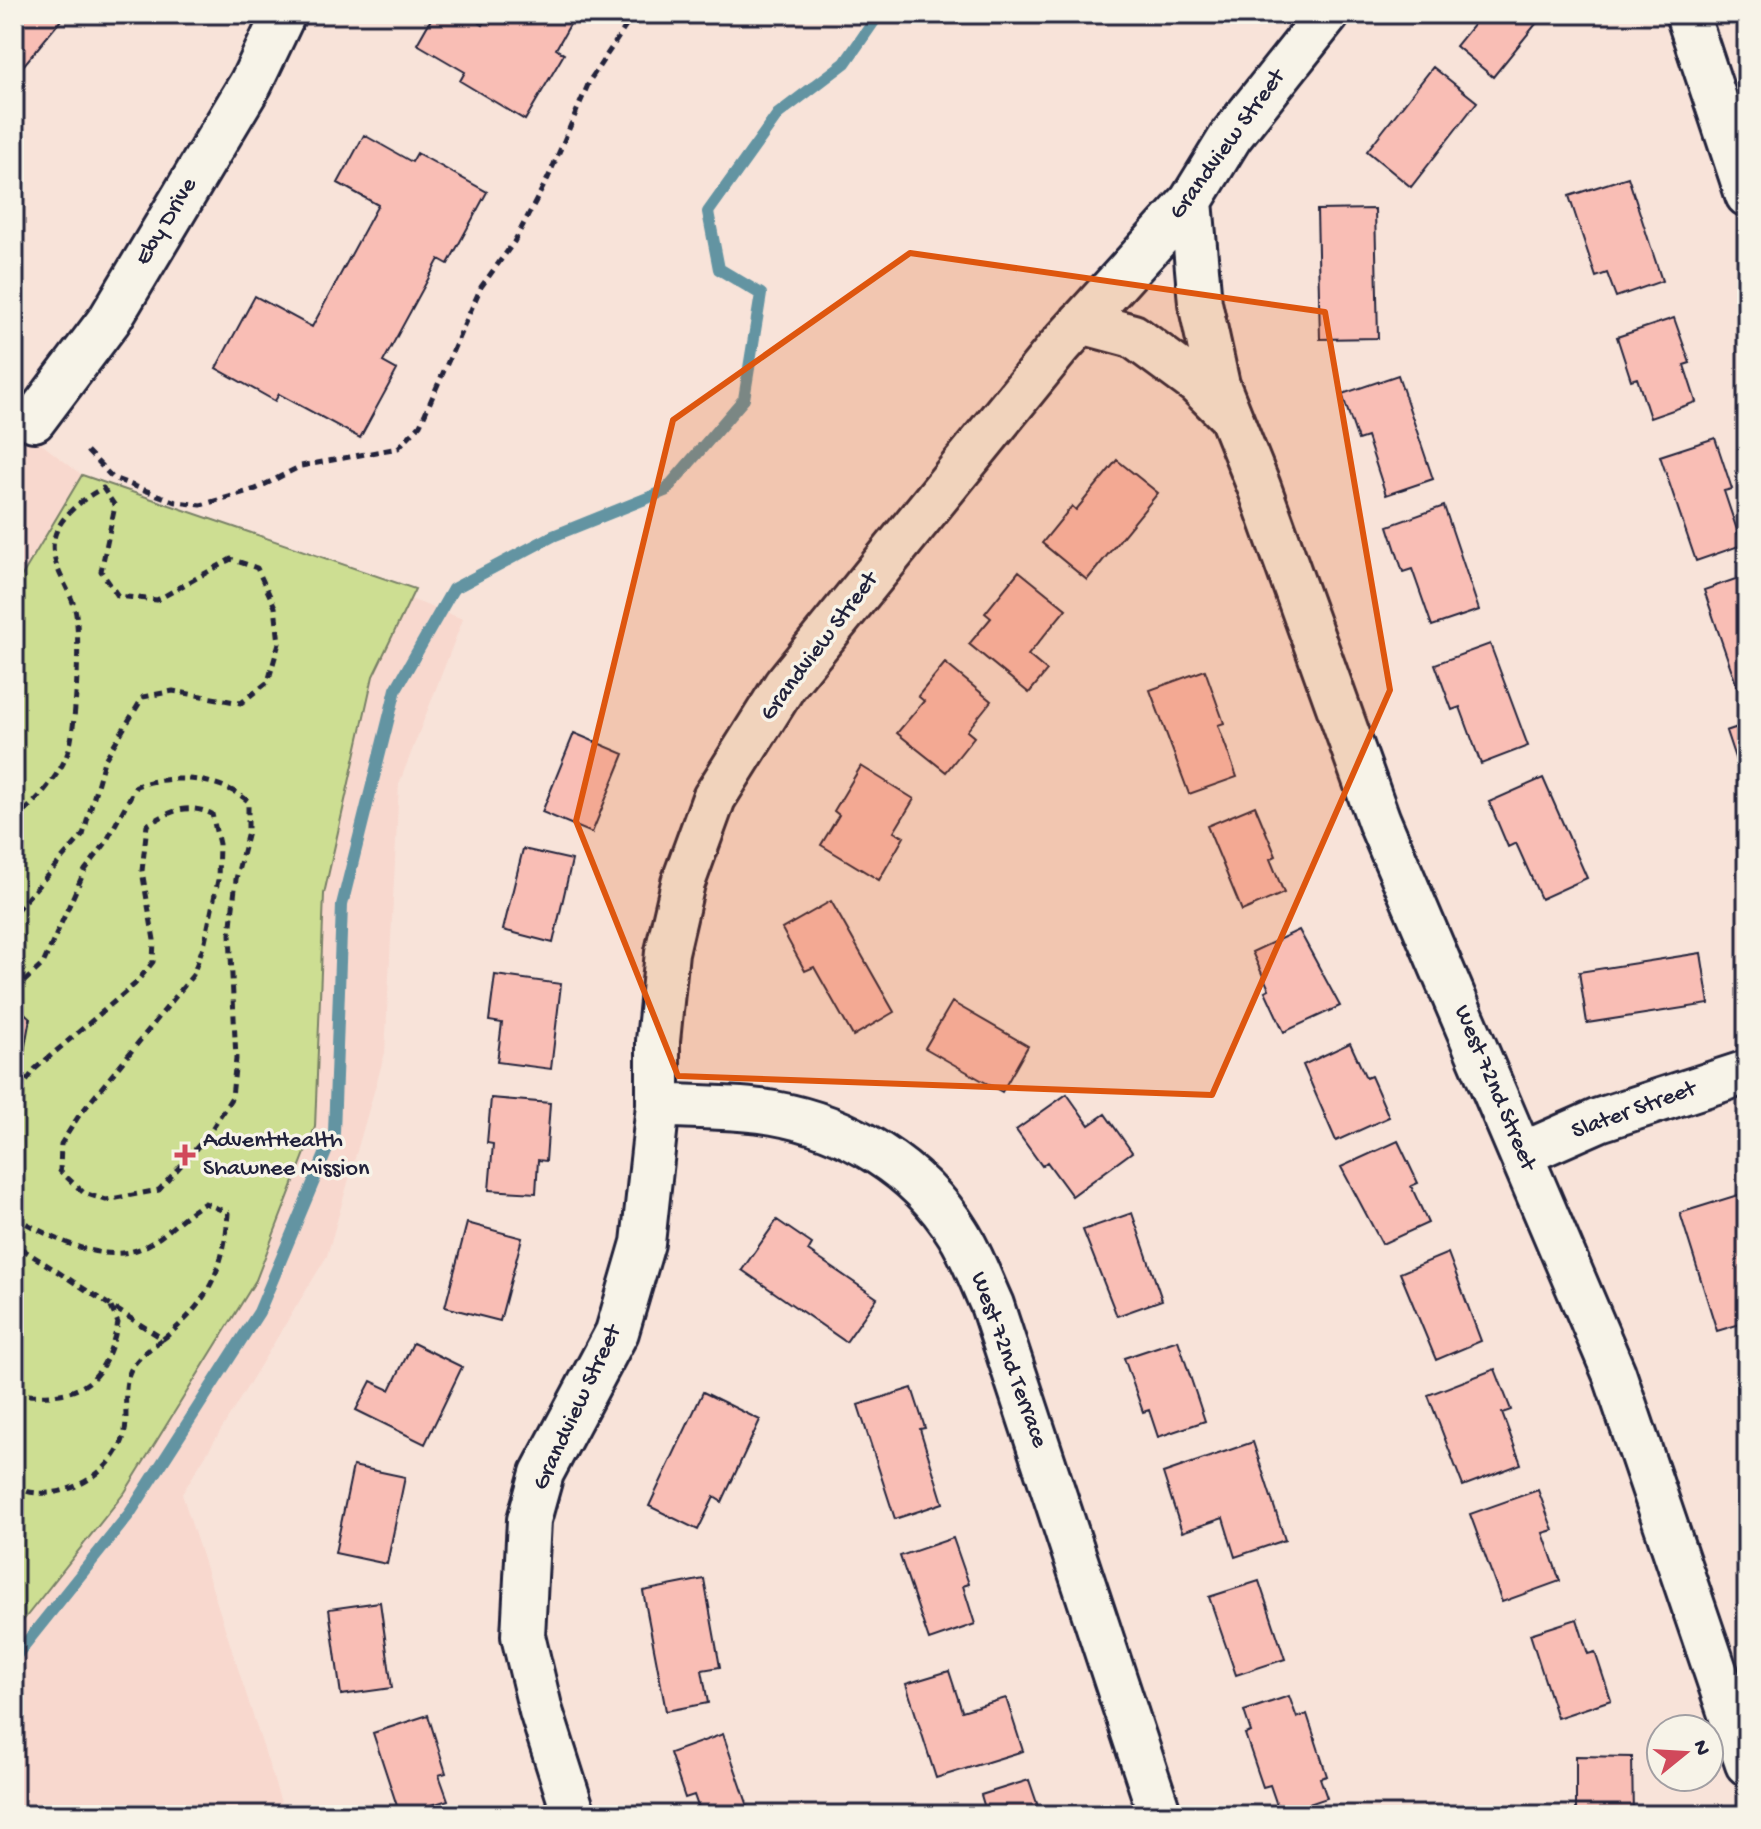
<svg xmlns="http://www.w3.org/2000/svg" width="1761" height="1829" font-family="'Gochi Hand',sans-serif">
<style>
.built{fill:#f8d8ce}
.green{fill:#cdde92;stroke:#788066;stroke-width:2}
.lines{fill:none;stroke-linecap:round;stroke-linejoin:round}
.stream{stroke:#6394a2;stroke-width:12}
.building{fill:#f9beb5;stroke:#22223b;stroke-width:2}
.street-casing{stroke:#22223b;stroke-width:48}
.path{stroke:#22223b;stroke-width:5;stroke-dasharray:8 6;stroke-linecap:butt}
.street{stroke:#f7f3e8;stroke-width:42}
.marked{fill:#de560e;fill-opacity:0.2;stroke:#de560e;stroke-width:6;stroke-linejoin:round}
.poi-dot{fill:#d1495b;stroke:#f7f3e8;stroke-width:3}
.labels{text-anchor:middle;dominant-baseline:central;stroke-width:7;stroke-linejoin:round;paint-order:stroke}
.street-label{font-size:24px;fill:#22223b;stroke:#f7f3e8}
.poi-label{font-size:24px;fill:#22223b;stroke:#f7f3e8;text-anchor:start}
</style>
<rect width="100%" height="100%" fill="#f8e3d9"/>
<filter id="ink" filterUnits="userSpaceOnUse"><feTurbulence type="fractalNoise" baseFrequency=".0125" numOctaves="2"/><feDisplacementMap in="SourceGraphic" scale="16" xChannelSelector="R" yChannelSelector="G"/><feConvolveMatrix kernelMatrix="1 2 1 2 8 2 1 2 1" color-interpolation-filters="sRGB"/></filter>
<g filter="url(#ink)">
<path class="built" d="M14 423 82 475 463 619 399 784 385 1053 327 1256 182 1494 285 1815H14Z"/>
<path class="green" d="M82 475 415 589 373 676 324 894 315 1127 256 1280 125 1492 14 1632V589Z"/>
<g class="lines">
<path class="stream" d="M14 1658 130 1513 259 1312 334 1133 342 905 396 689 453 589 553 536 665 491 744 399 761 294 719 269 708 212 778 114 845 63 879 14"/>
</g>
<path class="building" d="M14 14H66L14 77Z
M434 14H465L483 25 489 14H576L556 49 564 54 525 120 460 81 465 72 417 44Z
M1482 14H1544L1493 77 1456 46Z
M1433 67 1477 102 1411 187 1367 151Z
M364 135 412 162 417 153 487 192 448 264 439 259 383 362 397 370 360 438 279 394 275 401 216 368 255 296 312 327 378 205 338 183Z
M1628 177 1662 281 1616 297 1607 273 1596 277 1569 196Z
M1375 209 1378 338 1320 339 1317 210Z
M1674 318 1690 363 1684 365 1696 402 1650 418 1637 378 1631 380 1617 337Z
M1398 375 1433 479 1386 495 1367 437 1358 440 1342 394Z
M1715 438 1732 489 1724 491 1742 545 1696 561 1660 456Z
M1117 460 1158 493 1087 580 1042 543 1072 506 1076 510Z
M1444 506 1479 610 1432 626 1412 569 1403 572 1388 526Z
M1019 571 1066 609 1028 655 1047 671 1029 693 969 644 991 618 985 613Z
M1747 575V692L1740 695 1704 590Z
M1490 644 1528 746 1481 764 1460 707 1452 710 1435 664Z
M945 663 991 701 967 731 974 737 946 772 897 733 924 701 918 696Z
M1205 670 1224 723 1218 725 1237 777 1189 794 1150 690Z
M1747 724V777L1742 779 1726 731Z
M574 733 624 754 592 833 542 812Z
M861 766 914 799 894 832 904 837 879 880 821 845 839 815 834 811Z
M1543 778 1587 878 1541 899 1516 843 1508 847 1489 802Z
M1255 806 1276 856 1270 859 1284 893 1242 911 1207 826Z
M523 849 572 860 553 943 503 930Z
M831 901 894 1012 853 1036 814 967 805 971 782 929Z
M1299 930 1340 1006 1284 1032 1265 991 1269 989 1252 952Z
M1701 953 1709 1004 1587 1023 1579 972Z
M495 975 561 984 551 1069 497 1062 502 1023 489 1021Z
M952 1002 1028 1046 1002 1092 925 1048Z
M14 1003 30 1018 20 1074 14 1076Z
M1350 1043 1366 1078 1371 1076 1389 1117 1336 1141 1303 1065Z
M1067 1094 1089 1125 1105 1114 1132 1152 1072 1196 1047 1162 1042 1166 1016 1130Z
M491 1098 550 1103 546 1161 538 1160 536 1193 489 1190 493 1144 487 1143Z
M1398 1141 1418 1183 1411 1186 1428 1223 1382 1244 1341 1167Z
M1741 1194 1747 1213V1322L1717 1331 1680 1213Z
M1132 1213 1162 1300 1117 1316 1083 1230Z
M777 1220 812 1244 808 1251 877 1298 846 1342 742 1270Z
M467 1223 522 1238 500 1321 445 1307Z
M1448 1253 1481 1341 1436 1360 1400 1273Z
M1178 1340 1205 1421 1158 1437 1149 1410 1143 1412 1124 1358Z
M413 1343 462 1367 425 1444 356 1410 371 1381 390 1390Z
M1495 1369 1511 1410 1502 1413 1521 1464 1463 1486 1428 1395Z
M1747 1387V1414L1739 1390Z
M912 1388 925 1428 920 1429 943 1503 895 1519 858 1405Z
M703 1392 760 1420 722 1502 714 1497 698 1530 649 1506Z
M1253 1442 1285 1540 1235 1557 1223 1518 1182 1532 1163 1473Z
M353 1466 405 1477 387 1564 335 1553Z
M1538 1490 1553 1530 1543 1533 1560 1581 1502 1602 1470 1514Z
M953 1538 969 1584 963 1586 975 1624 929 1640 900 1556Z
M704 1579 720 1667 702 1670 708 1703 666 1711 643 1591Z
M1259 1581 1285 1659 1236 1675 1209 1597Z
M380 1602 392 1688 341 1695 329 1609Z
M1577 1619 1588 1654 1595 1652 1611 1700 1557 1718 1530 1634Z
M949 1671 962 1711 1006 1698 1023 1751 936 1778 906 1684Z
M1289 1696 1297 1718 1307 1714 1327 1776 1320 1778 1327 1798 1280 1814 1270 1785 1263 1787 1245 1734 1251 1732 1244 1711Z
M428 1715 446 1773 439 1775 448 1800 400 1815 373 1733Z
M723 1734 751 1815H701L694 1795 685 1798 670 1753Z
M1576 1756 1632 1757 1633 1815H1576Z
M1029 1780 1041 1815H987L981 1795Z"/>
<g class="lines">
<g class="street-casing">
<path id="street" d="M1687 14 1747 195
M1191 201 1200 303 1218 385 1259 487 1379 821 1614 1373 1747 1764
M1081 322 1133 336 1197 383 1226 412
M34 420 110 319 251 83 284 14
M658 1105C696 1108 737 1106 774 1113 848 1126 918 1168 958 1233 972 1255 981 1281 992 1305L1160 1815
M1522 1154 1599 1120 1747 1072
M574 1815 541 1711 523 1636 529 1520 542 1473 617 1332 643 1243 658 1105V1041L667 952 683 883 714 798 785 685 1058 348 1191 201 1231 136 1328 14"/>
</g>
<path class="path" d="M87 451 113 478 176 502 201 505 256 489 301 466 398 448 420 425 481 287 514 242 548 178 590 80 634 14
M14 821C34 803 61 776 69 749 76 726 81 632 75 609 69 586 49 564 54 539 58 517 85 497 103 488L115 506 101 571 118 596 157 600 231 559 257 568 275 607 279 643 268 682 241 703 173 691 143 697 104 761 83 835 14 913
M14 991 43 964 85 870 105 844 136 786C172 774 218 776 248 801V832L236 879 230 934 236 1059 232 1097 208 1135 159 1190 106 1200 84 1193 60 1171 61 1144 78 1117 193 975 205 941 218 880 219 844 212 814C186 802 170 812 147 825L142 871 154 940 153 962 135 984 35 1069 14 1099
M14 1217C50 1236 103 1267 144 1247 167 1236 182 1215 205 1203L228 1213C225 1268 207 1305 163 1339L14 1244
M14 1394C79 1400 103 1388 118 1323L110 1305
M14 1486C52 1508 113 1477 124 1436 129 1416 122 1393 129 1374 134 1359 151 1348 163 1339"/>
<use href="#street" class="street"/>
</g>
</g>
<path class="marked" d="M910 253 1325 312 1390 690 1212 1095 678 1076 576 821 673 420Z"/>
<path class="poi-dot" d="M181 1143h8v8h8v8h-8v8h-8v-8h-8v-8h8z"/>
<g class="labels">
<g class="street-label">
<text transform="translate(1228 145) rotate(-54)">Grandview Street</text>
<text transform="translate(167 222) rotate(-59)">Eby Drive</text>
<text transform="translate(820 647) rotate(-53)">Grandview Street</text>
<text transform="translate(1494 1088) rotate(67)">West 72nd Street</text>
<text transform="translate(1634 1111) rotate(-20)">Slater Street</text>
<text transform="translate(1008 1360) rotate(70)">West 72nd Terrace</text>
<text transform="translate(578 1408) rotate(-65)">Grandview Street</text>
</g>
<g class="poi-label">
<text x="203" y="1141">AdventHealth<tspan x="203" dy="28">Shawnee Mission</tspan></text>
</g>
</g>
<rect width="1761" height="1829" fill="none" stroke="#f7f3e8" stroke-width="48"/>
<rect x="24" y="24" width="1713" height="1781" fill="none" stroke="#22223b" stroke-width="3" filter="url(#ink)"/>
<g transform="translate(1685 1753) rotate(72)"><circle r="38" fill="#f7f3e8" stroke="#a29fa3" stroke-width="2"/>
<path d="M0-6L14 30L0 20L-14 30Z" fill="#d1495b"/>
<text y="-12" font-size="22" font-weight="bold" text-anchor="middle" fill="#22223b">N</text>
</g>
</svg>
